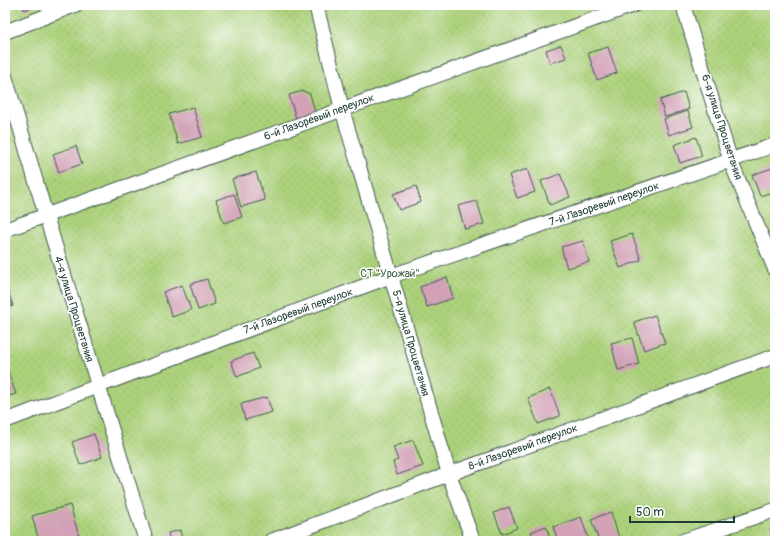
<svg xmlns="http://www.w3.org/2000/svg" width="780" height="546" font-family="Pangolin,sans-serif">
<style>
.green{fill:url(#green-dots);stroke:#668757}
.building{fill:#d2a1b6}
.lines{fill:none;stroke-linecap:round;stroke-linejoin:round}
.minor-casing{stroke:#3f574d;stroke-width:16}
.minor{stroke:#fff;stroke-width:14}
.labels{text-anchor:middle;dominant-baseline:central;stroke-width:3;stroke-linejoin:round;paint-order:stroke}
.street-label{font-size:11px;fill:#1f3d34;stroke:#fff}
.park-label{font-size:11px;fill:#426246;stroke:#fff}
</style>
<defs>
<pattern id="green-dots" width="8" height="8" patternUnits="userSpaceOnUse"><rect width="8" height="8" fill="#acd17a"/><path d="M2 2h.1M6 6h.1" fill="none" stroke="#94b46a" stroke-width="1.8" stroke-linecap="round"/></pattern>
</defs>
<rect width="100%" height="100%" fill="#fff"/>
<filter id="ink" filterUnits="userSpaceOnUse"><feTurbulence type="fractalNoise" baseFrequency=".025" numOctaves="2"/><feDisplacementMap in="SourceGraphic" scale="8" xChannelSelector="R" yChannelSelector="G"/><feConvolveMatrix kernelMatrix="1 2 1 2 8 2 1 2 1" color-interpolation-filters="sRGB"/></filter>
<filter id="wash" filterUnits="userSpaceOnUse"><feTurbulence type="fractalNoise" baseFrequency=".012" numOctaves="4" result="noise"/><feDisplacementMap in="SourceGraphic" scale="16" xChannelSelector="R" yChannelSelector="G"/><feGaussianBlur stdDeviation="0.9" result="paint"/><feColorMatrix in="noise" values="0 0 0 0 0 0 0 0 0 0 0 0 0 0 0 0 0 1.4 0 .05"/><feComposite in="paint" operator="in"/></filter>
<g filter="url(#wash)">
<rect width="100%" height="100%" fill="#f6eddb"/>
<path class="green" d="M5 5H775V541H5Z"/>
<g id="blocks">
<path class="building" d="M23 5H39L24 10Z
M561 45 566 58 550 63 546 50Z
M608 47 617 73 597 80 588 53Z
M303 91 310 94 315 112 296 118 289 95Z
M684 92 689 109 665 117 660 100Z
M193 107 202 137 178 144 169 114Z
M688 111 693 127 669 135 664 119Z
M696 137 702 156 680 163 674 145Z
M76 146 82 164 59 172 53 154Z
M775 167V191L760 196 752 175Z
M527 169 535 192 517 198 509 175Z
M256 172 265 200 241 207 232 179Z
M560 174 570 197 550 205 541 181Z
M416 186 421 202 399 210 393 194Z
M234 194 242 217 224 223 216 200Z
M477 201 484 224 465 229 458 206Z
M632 234 641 260 620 268 610 241Z
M583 241 589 262 567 268 561 247Z
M447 277 453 298 427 307 420 287Z
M207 279 215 304 198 310 190 284Z
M5 282 13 306 5 309Z
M182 285 191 310 172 317 163 292Z
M655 315 665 343 644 350 634 322Z
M632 338 639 364 618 370 611 343Z
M253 353 259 368 237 377 231 361Z
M5 363 16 394 5 397Z
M550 389 560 416 538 424 528 398Z
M267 397 272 412 245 420 241 404Z
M94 434 102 457 80 465 72 442Z
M413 440 423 466 397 475 393 462 398 460 393 447Z
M70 505 80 540 39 541 32 516Z
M509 507 517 528 502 534 494 513Z
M611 512 619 538 609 541H599L591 519Z
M581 517 589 541H558L553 527Z
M546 526 551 541H535L531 532Z
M775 527V541H774L770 529Z
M180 530 182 539 191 537V541H170L168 533Z"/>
</g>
</g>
<g filter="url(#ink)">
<use href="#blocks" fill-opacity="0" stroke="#3f574d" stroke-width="1"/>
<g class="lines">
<g class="minor-casing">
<path id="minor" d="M316 5 342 109 449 474 473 541
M683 5 731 162 775 269
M5 32 75 5
M5 76 46 216 146 541
M5 230 634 5
M5 421 391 276 775 145
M271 541 449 474 775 356
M683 541 775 510"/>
</g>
<use href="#minor" class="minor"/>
</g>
</g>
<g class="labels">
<g class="street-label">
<text transform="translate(319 117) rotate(-20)">6-й Лазоревый переулок</text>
<text transform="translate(722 127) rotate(72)">6-я улица Процветания</text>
<text transform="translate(604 204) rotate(-19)">7-й Лазоревый переулок</text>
<text transform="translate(74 309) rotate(73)">4-я улица Процветания</text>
<text transform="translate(298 311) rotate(-20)">7-й Лазоревый переулок</text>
<text transform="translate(411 343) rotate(74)">5-я улица Процветания</text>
<text transform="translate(523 447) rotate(-20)">8-й Лазоревый переулок</text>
</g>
<g class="park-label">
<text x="390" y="273">СТ "Урожай"</text>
</g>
</g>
<rect width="780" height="546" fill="none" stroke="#fff" stroke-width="20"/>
<path d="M630 516v6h104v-6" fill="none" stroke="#1f3d34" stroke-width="2"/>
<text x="636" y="516" font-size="12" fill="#1f3d34" stroke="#ffffff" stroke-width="3" paint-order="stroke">50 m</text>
</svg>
